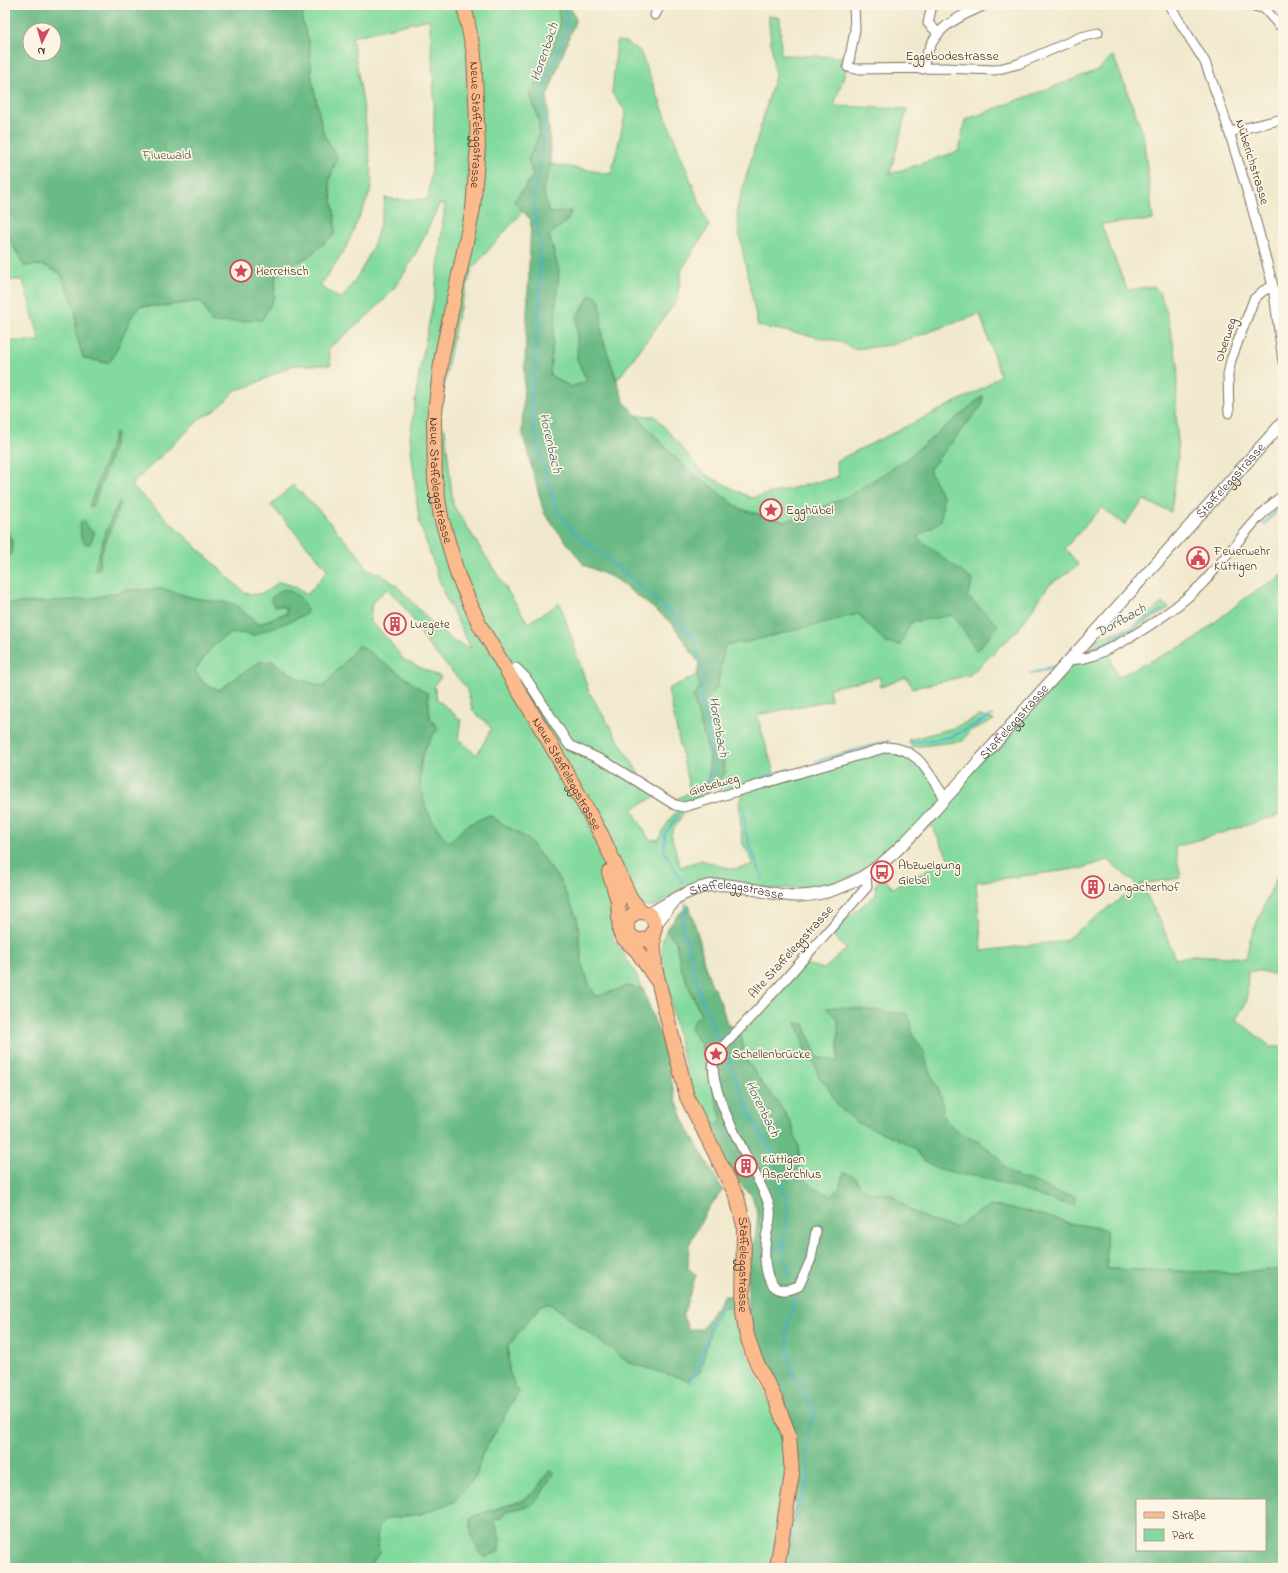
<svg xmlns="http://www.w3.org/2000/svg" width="1288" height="1573" font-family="'Indie Flower',sans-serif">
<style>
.green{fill:#83da9e;stroke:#5f825e;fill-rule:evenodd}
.forest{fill:#6aba85;stroke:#527252;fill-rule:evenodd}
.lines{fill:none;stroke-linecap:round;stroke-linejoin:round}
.stream{stroke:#48b1c7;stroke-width:2}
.minor-casing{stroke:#7b6d5b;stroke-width:11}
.tertiary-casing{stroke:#7b6d5b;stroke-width:13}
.primary-casing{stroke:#7b6d5b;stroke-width:16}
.minor{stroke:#fff;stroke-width:9}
.tertiary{stroke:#fff;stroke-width:11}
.primary{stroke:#fbbb8d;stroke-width:14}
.labels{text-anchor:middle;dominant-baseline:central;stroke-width:3.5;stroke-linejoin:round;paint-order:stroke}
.street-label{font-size:13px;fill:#3b2a1e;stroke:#fcf5e5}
.park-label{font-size:13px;fill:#4d563e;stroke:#fcf5e5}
.poi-label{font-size:13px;fill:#3b2a1e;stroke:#fcf5e5;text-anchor:start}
.water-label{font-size:14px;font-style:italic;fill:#405959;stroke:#fcf5e5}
</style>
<rect width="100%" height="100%" fill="#fcf5e5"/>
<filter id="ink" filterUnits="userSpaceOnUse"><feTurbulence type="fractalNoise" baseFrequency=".025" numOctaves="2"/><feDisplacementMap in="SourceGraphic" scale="8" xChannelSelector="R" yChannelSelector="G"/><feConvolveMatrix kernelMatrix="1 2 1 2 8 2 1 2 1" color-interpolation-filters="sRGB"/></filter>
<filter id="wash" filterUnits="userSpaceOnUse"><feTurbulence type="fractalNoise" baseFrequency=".012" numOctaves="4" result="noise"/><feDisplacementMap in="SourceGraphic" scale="16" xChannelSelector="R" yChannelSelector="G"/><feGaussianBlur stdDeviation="0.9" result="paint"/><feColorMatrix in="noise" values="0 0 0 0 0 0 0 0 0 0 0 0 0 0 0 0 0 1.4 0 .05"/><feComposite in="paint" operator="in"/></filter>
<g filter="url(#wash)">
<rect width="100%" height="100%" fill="#f1e9cd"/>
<path class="green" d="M304 5H558L560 28 548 63 530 94C541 125 544 129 528 159L533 176 514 201 523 211 472 269 456 322 440 409 439 427 445 429 453 505 528 623 560 603 589 692 641 777 662 793 632 809 649 839 659 840 662 831 677 810 683 813 671 834 680 867 702 860 719 866 735 869 754 864 742 842 739 802 744 794 721 792 717 782 725 773 718 732 707 700 717 686 724 645 747 642 858 614 886 643 911 622 953 615 967 596 973 581 916 537 943 497 929 470 982 405 983 396 904 461 847 497 786 522 740 509 681 464 636 415 655 416 704 474 751 498 838 477 836 461 982 389 1000 375 980 314 892 345 854 349 839 341 758 326 740 238 737 209 775 76 768 15 780 18 781 55 850 57 834 106 907 109 890 174 959 151 965 120 1098 70 1113 55 1143 133 1153 220 1101 224 1127 290 1154 286 1160 294 1166 310 1178 365 1176 407 1178 457 1171 512 1144 500 1124 525 1102 507 1065 548 1079 565 1049 585 1018 630 970 675 913 688 906 677 881 687 880 677 829 688 831 700 757 715 776 780 887 747 916 755 945 798 1068 667 1080 660 1108 649 1117 677 1195 640 1201 633 1247 597 1283 575V814L1175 847 1181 878 1141 884 1163 927 1175 959 1193 955 1246 958 1250 939 1283 862V977L1261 971H1248L1247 1002 1236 1019 1271 1047H1283V1270L1266 1269 1238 1273 1107 1269 1106 1229 1073 1224 1030 1212 990 1205 955 1228C925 1220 914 1215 891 1194 874 1194 863 1194 855 1177L844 1173 839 1189 831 1195 815 1189 802 1176 798 1145 791 1123 777 1101 762 1083 744 1057 741 1035 805 964 824 969 846 949 833 936 844 920 876 895 875 885 882 876 893 888 949 859 931 825 854 876 818 887 770 889 704 881 679 890 656 906 639 907 588 823 601 855 610 891 613 938 631 965 643 989 628 986 595 997 583 969 577 918 560 881 529 840 489 815 468 825 449 842C444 837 438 832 434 826 415 797 414 755 438 729L430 717 428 693 323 687 301 680 272 661 259 662 219 690 204 683 195 671C205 657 219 632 238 633 243 633 249 635 254 635L265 629 302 616 282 606 287 609 286 614C275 615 268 622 258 624L234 604 194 598 163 589 128 590 94 598 74 600 5 604V564L12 553V539L5 529V341H40L23 280H5V230L24 266 42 265 60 272 76 309V333L84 358 106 363 112 359 132 316 140 306H163L201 301 274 298 276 274 309 256 335 217 329 180 337 158 323 132 312 80 309 43 302 21ZM429 19C435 82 437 136 428 199L400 200 385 198C380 237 366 268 341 299L320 286 345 249 370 193 372 179 364 109 352 37ZM439 204H445L435 292 419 374 410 437 419 521 444 594 471 648 454 642 432 623 398 587 381 574 368 570 359 556 318 509 293 485 271 505 328 570 307 595 294 586 279 582C268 591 260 597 245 593L131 485 202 417C215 413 227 400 235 390L250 386 293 365H331L328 349C347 333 367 318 384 300 409 273 424 237 439 204ZM387 589 398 599 413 620 428 645 466 687 473 711 489 725 491 729 477 755 458 739 461 720 437 699 434 686 441 677 404 660 387 638 370 621 372 602ZM1108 860 1138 886 1064 941 982 951 976 882 1083 868Z
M617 41 625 42 640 51 709 227 682 269 677 300 617 380 602 337 600 301 577 359 587 381 571 387 550 375 559 271 549 235 567 221 571 211 549 214 543 191 551 164 611 174 626 112 612 93Z
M1162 603 1169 608 1118 640 1087 654 1097 638 1132 627Z
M697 675 700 687 693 697 710 757 707 793 692 808 675 800 690 792 668 689Z
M980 716 994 720 969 731 963 741 912 747 908 740 953 728Z
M666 930 676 942 681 968 701 1016 695 1038 701 1044 722 1121 707 1126 695 1103 676 1029 662 958V942Z
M541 1304H551L589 1333 700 1371 713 1321 721 1307H735C737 1318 739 1329 742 1340 753 1373 773 1404 782 1438 792 1481 778 1526 771 1568H627L597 1563 553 1564 551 1568H368L379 1553 377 1536 379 1526 385 1519 420 1514 476 1476 482 1455 518 1392 509 1372 508 1346ZM554 1473 530 1506 509 1510 501 1518 493 1520 471 1517 521 1501 535 1492 542 1480Z"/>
<path class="forest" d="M5 5H304L302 21 309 43 312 80 323 132 337 158 329 181 335 217V234L309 256 276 274 274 298 262 320 212 323 201 301 163 306H140L132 316 112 359 107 363 83 358 76 333V309L60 273 42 265 24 266 5 230ZM30 30H54V54H30Z
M558 5H569L576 19 547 96 551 164 543 191 549 213 571 211 567 221 549 235 559 271 550 375 571 387 587 381 577 359V316L591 294 600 300 602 337 624 402 681 464 740 509 785 522 847 497 904 461 983 396 982 405 929 470 943 497 941 521 917 537 973 581 967 596 998 625 977 651 953 615 911 622 900 645 886 643 858 614 747 642 725 645 717 686 707 700 718 732 725 773 707 793 710 757 693 697 700 687 697 675 699 663 672 623 616 579 584 565 544 513 522 431 531 220 514 202 533 176 528 159C544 129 541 125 530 94L548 63 560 28Z
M115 433H117L113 450 95 501 92 506 89 507Z
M119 501 121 503 101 554 99 570H94L106 531Z
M83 520 85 521 90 530 95 532 90 544H85L81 538 80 522Z
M5 529C15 543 14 550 5 564Z
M163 589 194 598 234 604 258 624C268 622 275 616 286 614L287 609 282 606H274L270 599 278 592 285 589C298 594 304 598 307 612 292 624 271 626 254 636 249 635 243 633 238 633 219 632 204 657 195 671L204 683 219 690 259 662 272 661 301 680 323 687 359 645 428 694 430 717 438 729C407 762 419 812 449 842L468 825 489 815 529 840 560 881 577 918 583 969 595 997 628 986 643 989 664 1047 675 1097 686 1126 723 1190 707 1210 689 1245 688 1268 696 1275 683 1315 688 1329H702L724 1295 734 1297 735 1307H721L713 1321 700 1372 687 1380 629 1363 551 1304 541 1305 508 1346 509 1372 518 1392 482 1455 476 1476 454 1502 420 1514 385 1519 379 1526 377 1536 379 1553 368 1568H5V604L74 600 94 598 128 590Z
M689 905 700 942 704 963 711 983 720 1001 727 1023 741 1035 744 1057 762 1083 777 1101 791 1123 798 1145 802 1176 815 1189 831 1195 839 1189 844 1173 855 1177C863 1194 874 1194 891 1194 914 1215 925 1220 955 1228L990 1205 1030 1212 1073 1224 1106 1229 1107 1269 1238 1273 1266 1269 1283 1270V1568H946L926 1562 924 1568H785L797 1487 748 1317 747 1257 755 1240 758 1215 752 1196 731 1174 707 1126 722 1121 701 1044 690 1030 694 1020 701 1015 681 968 676 942 666 930 678 915ZM1137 1500H1265V1550H1137Z
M841 1007 908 1014 913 1035 924 1052 928 1068 942 1098 943 1106 942 1114 946 1121 959 1132 979 1141 998 1157 1005 1169 1019 1178 1031 1180 1056 1192 1076 1197 1074 1205 1061 1203 975 1175H963L936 1168 924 1161 915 1149 900 1140 856 1122 839 1107 827 1086 819 1077 815 1066 804 1050 803 1039 796 1023 804 1024 817 1057 838 1062V1020L826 1008Z
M549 1471H553L554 1472 539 1498 530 1506 509 1510 501 1518 494 1520 500 1539 499 1552 484 1557C472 1542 470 1537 471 1517L521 1501 535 1492Z"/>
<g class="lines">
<path class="stream" d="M563 5 567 18 565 34 541 94 546 118 539 174 534 188V210L540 245 539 327 531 398 535 433 556 508 573 532 625 573 670 612 692 636 704 671 701 698 715 769 695 799
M1280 73 1283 56
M1280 76 1283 91
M1264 524 1283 504
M1090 650 1122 634 1162 610
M1030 674 1055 666
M909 743 951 737 993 715
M816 761 889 741
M749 782 789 769
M743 803 746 834 763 880
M678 815 665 834 664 851 682 882
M686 903 682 927 692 959 700 995 719 1041
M726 1054 751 1117 772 1151 788 1209 784 1244 785 1257 790 1277
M772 1250 784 1244
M794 1298V1306L786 1330 791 1371 815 1414 807 1427 808 1482 794 1513
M688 1383 697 1369 711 1326 724 1303
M789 1537 793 1521
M787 1568 788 1541"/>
</g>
</g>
<g filter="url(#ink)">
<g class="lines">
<g class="minor-casing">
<path id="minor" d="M854 5 855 30 848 67 855 69 944 68 995 70 1018 64 1081 37 1098 33
M932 5 928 23 938 33
M1169 5 1205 62 1224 115 1252 207 1273 286 1283 361
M1249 5 1264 8 1279 25 1283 26
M655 15 660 5
M923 69C930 29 952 20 985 5
M1229 132 1283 119
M1229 413 1228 375 1231 360 1254 299 1263 291 1273 286
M1071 659C1087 661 1106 650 1120 643 1149 627 1177 608 1201 585 1229 556 1251 520 1283 495
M516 668 526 678 569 745 606 762 675 805 684 807 887 747C920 748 928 774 945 798
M816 1231 811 1259 799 1286C764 1304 763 1260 766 1237 767 1230 770 1224 770 1217 771 1211 770 1207 768 1202 757 1170 700 1084 716 1054L775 991 867 887 866 876"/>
</g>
<g class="tertiary-casing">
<g id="tertiary">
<path id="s1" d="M649 914C669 902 692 887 715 885 744 883 771 897 800 896 861 893 897 852 935 810L1283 422"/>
<path d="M655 925 673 903"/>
</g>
</g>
<g class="primary-casing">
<g id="primary">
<path id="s2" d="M464 5 474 54 478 146 473 209 442 355 434 420 435 479 441 517 458 576 479 624 547 738 602 836 630 897 641 912"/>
<path d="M609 872 618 901 620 932 622 937 637 951 656 979"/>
<circle cx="641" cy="926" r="14"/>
<path id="s3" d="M653 933 655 968 687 1097 737 1197 744 1226 743 1311 746 1332 754 1357 776 1401 789 1435 792 1474 777 1568"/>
</g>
</g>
<use href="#minor" class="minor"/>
<use href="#tertiary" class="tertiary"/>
<use href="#primary" class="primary"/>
</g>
</g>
<defs>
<g id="sight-ring" transform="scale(1.15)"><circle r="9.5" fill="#fcf5e5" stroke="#d1495b" stroke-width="1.5"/><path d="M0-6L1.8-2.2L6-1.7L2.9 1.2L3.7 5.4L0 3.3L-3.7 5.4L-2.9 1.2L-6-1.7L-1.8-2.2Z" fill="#d1495b"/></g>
<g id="civic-ring" transform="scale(1.15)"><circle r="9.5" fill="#fcf5e5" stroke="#d1495b" stroke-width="1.5"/><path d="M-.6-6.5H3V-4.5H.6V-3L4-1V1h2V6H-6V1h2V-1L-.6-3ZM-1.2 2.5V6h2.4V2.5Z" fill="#d1495b"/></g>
<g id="building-ring" transform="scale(1.15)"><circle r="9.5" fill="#fcf5e5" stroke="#d1495b" stroke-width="1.5"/><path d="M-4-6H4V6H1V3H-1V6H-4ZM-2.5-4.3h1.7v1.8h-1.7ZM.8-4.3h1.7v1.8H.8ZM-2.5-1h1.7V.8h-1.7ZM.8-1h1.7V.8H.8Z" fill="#d1495b"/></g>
<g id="bus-ring" transform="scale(1.15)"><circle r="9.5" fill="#fcf5e5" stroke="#d1495b" stroke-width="1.5"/><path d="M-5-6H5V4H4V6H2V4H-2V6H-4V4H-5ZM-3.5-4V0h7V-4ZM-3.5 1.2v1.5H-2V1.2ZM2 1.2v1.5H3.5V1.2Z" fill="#d1495b"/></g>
</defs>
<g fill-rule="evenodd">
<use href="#sight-ring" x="241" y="271"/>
<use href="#sight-ring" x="771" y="510"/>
<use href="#civic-ring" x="1198" y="558"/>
<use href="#building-ring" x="395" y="624"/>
<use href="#bus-ring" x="882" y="872"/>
<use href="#building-ring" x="1093" y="887"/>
<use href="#sight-ring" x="716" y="1054"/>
<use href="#building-ring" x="746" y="1166"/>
</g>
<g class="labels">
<g class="street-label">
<text x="952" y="56">Eggebodestrasse</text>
<text stroke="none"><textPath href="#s2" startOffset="121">Neue Staffeleggstrasse</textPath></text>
<text transform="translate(1252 162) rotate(73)">Nüberichstrasse</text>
<text transform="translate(1226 340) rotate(-72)">Oberweg</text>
<text stroke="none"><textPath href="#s2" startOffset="481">Neue Staffeleggstrasse</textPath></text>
<text stroke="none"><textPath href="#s1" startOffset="766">Staffeleggstrasse</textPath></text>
<text stroke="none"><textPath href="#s1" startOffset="442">Staffeleggstrasse</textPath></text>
<text stroke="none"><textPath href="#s2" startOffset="805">Neue Staffeleggstrasse</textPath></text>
<text transform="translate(714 785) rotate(-16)">Giebelweg</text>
<text stroke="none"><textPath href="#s1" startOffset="94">Staffeleggstrasse</textPath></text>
<text transform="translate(791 952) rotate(-48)">Alte Staffeleggstrasse</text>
<text stroke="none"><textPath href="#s3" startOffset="348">Staffeleggstrasse</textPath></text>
</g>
<g class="park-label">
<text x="167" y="155">Fluewald</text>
</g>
<g class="poi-label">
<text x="256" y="271">Herretisch</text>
<text x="786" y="510">Egghübel</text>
<text x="1214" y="551">Feuerwehr<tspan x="1214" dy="15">Küttigen</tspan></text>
<text x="410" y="624">Luegete</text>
<text x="898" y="865">Abzweigung<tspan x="898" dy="15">Giebel</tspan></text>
<text x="1108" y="887">Langacherhof</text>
<text x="732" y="1054">Schellenbrücke</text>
<text x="762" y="1159">Küttigen<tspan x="762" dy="15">Asperchlus</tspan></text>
</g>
<g class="water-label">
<text transform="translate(545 52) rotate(-71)">Horenbach</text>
<text transform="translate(550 443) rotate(77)">Horenbach</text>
<text transform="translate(1121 621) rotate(-29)">Dorfbach</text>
<text transform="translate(718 727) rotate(80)">Horenbach</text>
<text transform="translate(762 1109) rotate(64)">Horenbach</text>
</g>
</g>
<rect width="1288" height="1573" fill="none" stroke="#fcf5e5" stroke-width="20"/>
<rect x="1136" y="1499" width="130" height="52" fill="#fcf5e5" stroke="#afa495"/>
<rect x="1144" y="1512" width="20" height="6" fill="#fbbb8d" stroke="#afa495"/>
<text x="1172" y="1519" font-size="12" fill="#3b2a1e">Straße</text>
<rect x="1144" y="1529" width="20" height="12" fill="#83da9e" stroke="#afa495"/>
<text x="1172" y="1539" font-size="12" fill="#3b2a1e">Park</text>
<g transform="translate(42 42) rotate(185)"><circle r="19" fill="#fcf5e5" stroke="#afa495"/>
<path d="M0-3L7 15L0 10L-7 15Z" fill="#d1495b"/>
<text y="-6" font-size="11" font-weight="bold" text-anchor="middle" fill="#3b2a1e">N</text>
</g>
</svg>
